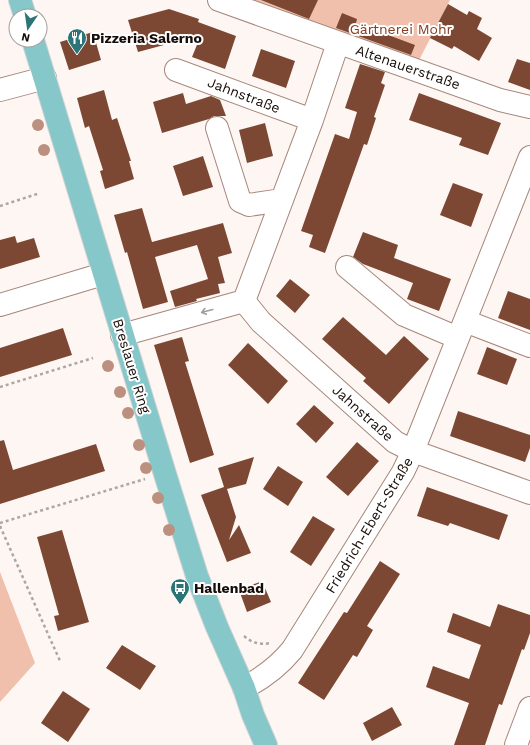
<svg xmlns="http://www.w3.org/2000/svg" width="530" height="745" font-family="'Work Sans',sans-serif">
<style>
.green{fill:#f1c0ac}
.building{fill:#7d4833}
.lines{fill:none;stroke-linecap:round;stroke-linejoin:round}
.minor-casing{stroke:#a6877b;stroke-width:24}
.major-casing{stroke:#d5d3d3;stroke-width:24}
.path{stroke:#afa6a3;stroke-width:2.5;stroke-dasharray:3 3;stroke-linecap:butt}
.minor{stroke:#fff;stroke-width:22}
.major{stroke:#86c7ca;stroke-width:22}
.tree{fill:#bc907e}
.oneway{stroke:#a29e9c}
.labels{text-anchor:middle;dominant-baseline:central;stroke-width:4;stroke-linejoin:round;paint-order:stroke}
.park-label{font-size:14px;fill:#863d1f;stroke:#fff}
.poi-label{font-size:14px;font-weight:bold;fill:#170c08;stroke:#fff;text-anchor:start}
.street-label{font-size:14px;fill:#170c08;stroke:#fff}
</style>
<rect width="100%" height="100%" fill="#fdf6f3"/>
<path class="green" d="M243 0H450L416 66Z
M0 572 35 663 0 702Z"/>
<path class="building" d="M261 0H318L309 19Z
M448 4 467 15 469 11 482 18 477 29 492 38 479 61 454 46 452 49 430 38Z
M169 9 199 19 198 22 236 36 225 69 192 57 201 35 138 52 128 20Z
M342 13 357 19 356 23 415 45 411 55 336 28Z
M93 32 101 60 69 70 60 42Z
M261 49 295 61 286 88 252 76Z
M517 59 530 63V90L508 82Z
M360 64 385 72 381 83 385 85 374 117 376 118 367 145 364 144 325 253 309 247 313 235 301 231 335 134 349 139 357 112 345 108Z
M104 90 112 120 117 118 131 161H129L134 179 105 189 100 171 103 170 89 126 85 128 77 98Z
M183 93 186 104 211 96 220 100 226 116H214L209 119 162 133 153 102Z
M419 93 501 123 488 155 459 145 462 138 409 120Z
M265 123 273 156 247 163 239 130Z
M203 156 213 187 183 196 173 166Z
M453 183 483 194 471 227 440 215Z
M142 208 152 242 223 223 232 253 218 257 225 283 218 284 220 293 196 299 197 301 175 307 170 291 208 279 197 245 155 257 168 302 143 309 127 252 125 253 114 215Z
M363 232 398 245 394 258 451 279 439 311 407 299 413 283 363 264 353 257Z
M15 236 17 243 34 238 40 257 0 269V240Z
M290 279 310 295 295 313 276 296Z
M508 291 530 299V330L498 318Z
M343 317 386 355 404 336 429 359 389 404 363 381 366 378 322 339Z
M63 328 72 355 0 377V348Z
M182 337 189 361 185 362 214 455 190 463 154 345Z
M248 343 288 381 268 404 228 365Z
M487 347 517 359 507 385 477 374Z
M314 405 334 423 316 443 296 424Z
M458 411 530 435V448L525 462 450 436Z
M4 440 13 470 96 444 105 471 0 504V441Z
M357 442 379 461 348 496 326 477Z
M254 457 246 484 227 489 236 517 229 540 239 525 251 553 227 562 201 495 224 487 218 468Z
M278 466 303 482 288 506 263 489Z
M427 487 508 515 499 540 450 523 448 526 417 516Z
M313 516 335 529 311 566 290 552Z
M62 530 89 622 58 631 54 616 59 615 37 537Z
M380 561 400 574 367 626 373 630 357 657 353 655 324 700 298 683 344 612 347 613Z
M262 581 271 602 247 612 239 590Z
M498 604 530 615V633L524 650 522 649 502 705 499 704 485 745H454L469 703 426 687 433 666 469 679 481 645 447 632 453 613 490 627Z
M122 645 156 666 140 690 106 668Z
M63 691 90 709 68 742 41 723Z
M392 707 402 725 372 741 363 723Z"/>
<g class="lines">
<g class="minor-casing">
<path id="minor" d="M219 0 500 100 530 107
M338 43 312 120 244 301 261 322 395 442 413 451 530 493
M176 70 312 120
M0 90 45 78
M217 128 240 201 249 205 282 200
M347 267 404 315 458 338
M0 305 103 274
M465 321 530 346
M122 335 244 301
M244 688C263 678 278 667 292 650L403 472 413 451 530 157
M516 745 530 708"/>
</g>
<g class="major-casing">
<path id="major" d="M20 0 25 16
M33 40 165 474 197 576 217 627 244 688 253 715 266 745"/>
</g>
<path class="path" d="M0 206 40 193
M0 387 93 358
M0 523 145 479
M0 526 60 661
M244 636C252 643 260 645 271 643"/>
<use href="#minor" class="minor"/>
<use href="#major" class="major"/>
</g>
<g class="tree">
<circle cx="38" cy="125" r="6"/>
<circle cx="44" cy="150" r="6"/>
<circle cx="108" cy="366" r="6"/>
<circle cx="120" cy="392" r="6"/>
<circle cx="128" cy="413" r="6"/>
<circle cx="139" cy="445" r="6"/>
<circle cx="146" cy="468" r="6"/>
<circle cx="158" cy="498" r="6"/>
<circle cx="169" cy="530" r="6"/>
</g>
<defs><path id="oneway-shaft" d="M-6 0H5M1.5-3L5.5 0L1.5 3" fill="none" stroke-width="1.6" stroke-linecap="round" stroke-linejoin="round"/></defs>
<use class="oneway" href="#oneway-shaft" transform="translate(207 311) rotate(165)"/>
<defs>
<g id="restaurant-pin" transform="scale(1)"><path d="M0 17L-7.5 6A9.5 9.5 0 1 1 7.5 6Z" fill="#2b7579" stroke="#fff"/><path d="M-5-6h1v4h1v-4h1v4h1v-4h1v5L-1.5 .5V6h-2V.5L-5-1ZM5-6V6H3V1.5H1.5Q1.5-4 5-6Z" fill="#fff"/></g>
<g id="bus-pin" transform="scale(1)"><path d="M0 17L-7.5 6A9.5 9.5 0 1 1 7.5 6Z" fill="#2b7579" stroke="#fff"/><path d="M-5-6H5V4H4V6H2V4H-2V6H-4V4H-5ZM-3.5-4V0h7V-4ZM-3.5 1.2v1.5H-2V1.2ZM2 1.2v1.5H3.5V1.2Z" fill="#fff"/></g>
</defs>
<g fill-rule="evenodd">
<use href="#restaurant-pin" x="77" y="38"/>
<use href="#bus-pin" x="180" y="588"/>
</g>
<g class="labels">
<g class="park-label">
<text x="401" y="29">Gärtnerei Mohr</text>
</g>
<g class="poi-label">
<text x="91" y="38">Pizzeria Salerno</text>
<text x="194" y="588">Hallenbad</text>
</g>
<g class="street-label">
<text transform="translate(408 67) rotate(19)">Altenauerstraße</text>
<text transform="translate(244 95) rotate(21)">Jahnstraße</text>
<text transform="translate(132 366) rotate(73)">Breslauer Ring</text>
<text transform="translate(363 413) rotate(42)">Jahnstraße</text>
<text transform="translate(369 525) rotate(-59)">Friedrich-Ebert-Straße</text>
</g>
</g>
<g transform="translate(28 28) rotate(193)"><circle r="19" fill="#ffffff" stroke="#a29e9c"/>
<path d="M0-3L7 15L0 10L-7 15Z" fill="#2b7579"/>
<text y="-6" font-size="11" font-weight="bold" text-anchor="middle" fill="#170c08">N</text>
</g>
</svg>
